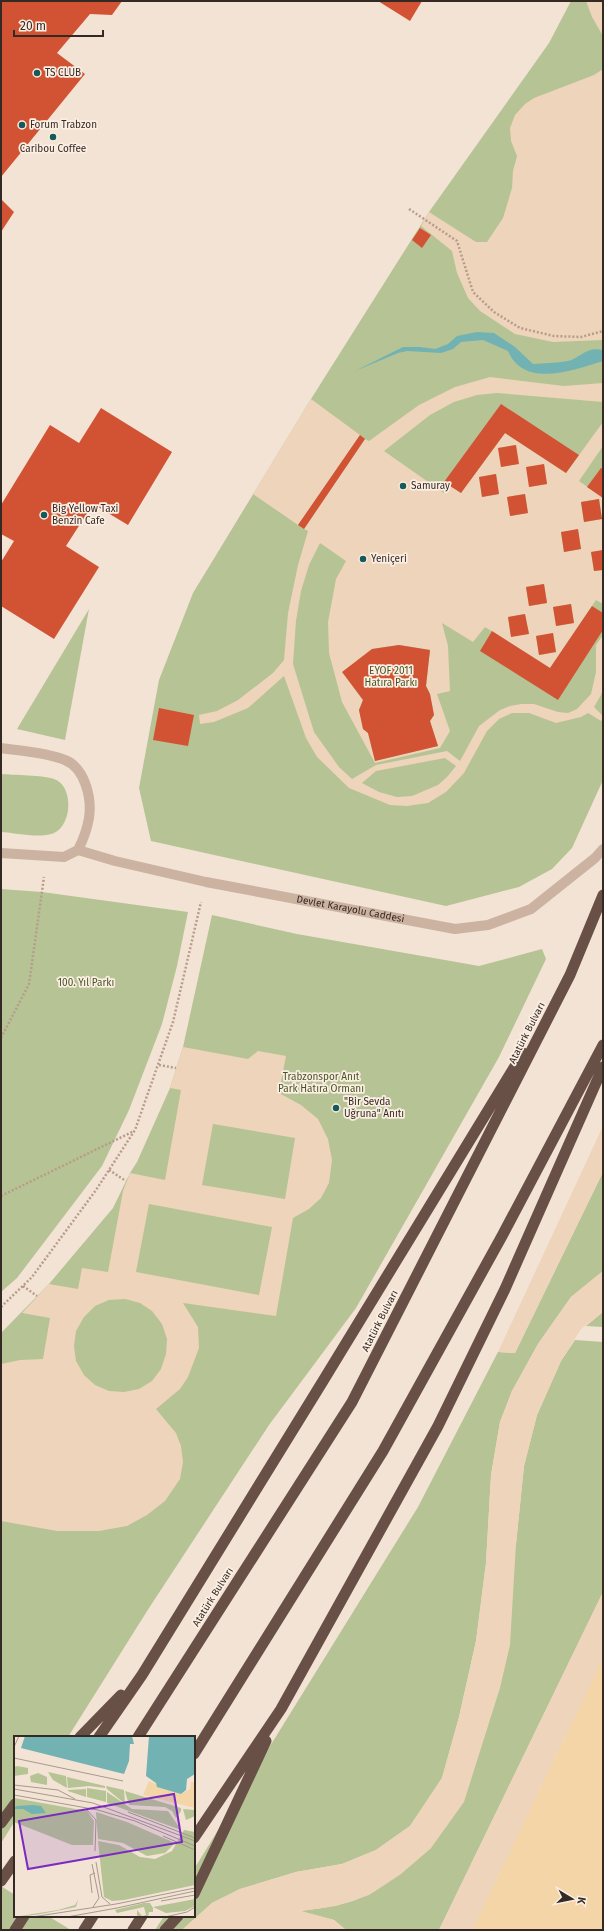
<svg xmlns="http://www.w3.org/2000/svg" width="604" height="1931" font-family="'Fira Sans',sans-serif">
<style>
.green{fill:#b6c394}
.sand{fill:#f3d5a7}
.plaza{fill:#edd4ba;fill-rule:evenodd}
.water{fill:#72b2b2}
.building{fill:#d25334}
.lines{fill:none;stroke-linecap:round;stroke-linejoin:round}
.path{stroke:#b89c8b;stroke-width:2.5;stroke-dasharray:2 2;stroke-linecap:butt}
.tertiary{stroke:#ccb2a1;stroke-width:10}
.trunk{stroke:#685047;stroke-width:11}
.poi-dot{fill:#16595a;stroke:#fbeee2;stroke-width:1.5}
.labels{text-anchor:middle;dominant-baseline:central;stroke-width:3.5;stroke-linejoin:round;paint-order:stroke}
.poi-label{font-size:10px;fill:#352924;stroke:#fbeee2;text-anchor:start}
.park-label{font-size:10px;fill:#465526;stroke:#fbeee2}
.street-label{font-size:10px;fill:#352924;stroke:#fbeee2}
.inset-road{fill:none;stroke:#a7998e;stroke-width:1}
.view{fill:#7b2cbf;fill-opacity:0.15;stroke:#7b2cbf;stroke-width:2}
.inset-edge{fill:none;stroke:#352924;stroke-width:2}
</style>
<rect width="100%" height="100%" fill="#f3e3d5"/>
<path class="green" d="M571 1H603V780L572 848 552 869 519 887 446 906 151 841 139 788 159 680 193 593 311 399 429 212 549 43Z
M89 609 65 740 17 729Z
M1 774C13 775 44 775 54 779 75 786 72 829 51 834 36 838 16 833 1 832Z
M1 889 42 892 188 912 177 966 162 1024 129 1110 102 1166 17 1278 1 1292Z
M212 915 297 934 479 966 542 949 546 959 499 1057 356 1308 269 1425 149 1608 68 1737H15V1821L1 1843V1333L49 1284 113 1208 130 1173 137 1162 170 1088 183 1047Z
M603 1172V1271L571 1297 538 1344 512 1391 500 1422 491 1475 486 1563 476 1641 459 1717 442 1778 410 1826 376 1850 342 1864 296 1872 240 1889 212 1903 182 1930H155L164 1916H194V1869L418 1507 498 1352 515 1353Z
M603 1312V1327L586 1326Z
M575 1340 603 1342V1592L439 1930H346L334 1920 300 1911C323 1908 348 1905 369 1894 392 1882 412 1864 431 1848L516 1544 524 1466 537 1415 561 1361Z
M1 1886 15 1895V1916H48L71 1930H1Z"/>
<path class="sand" d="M603 1658V1930H472Z"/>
<path class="plaza" d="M586 1H603V36L592 17Z
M603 69V340L553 342 515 334 480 311 468 298 457 273 452 251 421 226 429 212 476 242H487L503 218 512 188 513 171 517 156 511 141 510 128 515 115 525 104 534 98 594 75Z
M490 377 564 386 603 383V402L497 393 477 395 454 402 430 415 384 451 444 493 450 486 461 493 505 433 566 473 603 422V446L579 481 603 498V550L591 552 594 571 603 570V604L596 600 550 668 485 627 473 642 442 623 448 646 450 691 437 694 450 731 440 748 375 763 342 702 329 653 328 622 336 579 346 561 320 543 309 565 301 591 296 621 293 664 314 732 339 767 352 779 376 765 447 751 460 761 479 726 500 710 510 706 521 704H534L558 712 568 713 577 709 591 694 596 672V645L603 635V689L601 695 594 707 603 716V718L601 721 588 713 581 717 556 723 529 713H512L499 719 487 731 464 773 446 792 428 803 407 806 390 805 349 788 317 757 306 738 284 676 248 708 214 722 200 724 199 715 217 711 238 700 273 673 284 660 288 613 298 565 308 531 304 529 365 439 369 441 419 405 455 387ZM515 445 518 464 501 467 498 448ZM544 464 547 484 529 487ZM496 474 499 494 482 497 479 477ZM525 494 528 513 511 516 507 497ZM599 499 602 519 584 522 581 502ZM578 530 581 549 564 552 561 532ZM544 584 547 603 529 606 526 587ZM571 604 574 623 557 626 553 607ZM525 614 529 633 511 636 508 617ZM553 633 556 652 539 655 536 636ZM399 645 430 650 426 686 430 694 434 715 430 721 438 746 375 761 368 733 363 729 359 710 363 700 343 672 372 649ZM445 758 456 766 447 777 438 785 412 796 397 797 379 792 362 783 376 771Z
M311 399 360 435 298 525 253 494Z
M183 1047 248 1059 258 1051 286 1056 279 1093 301 1105 318 1119 328 1139 332 1160 329 1183 321 1198 309 1209 293 1218 276 1316 183 1303 198 1327 199 1348 188 1377 180 1389 156 1409 176 1433 181 1446 183 1462 180 1479 165 1501 147 1515 127 1526 99 1531H57L1 1521V1364L20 1360 43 1359 50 1318 22 1313 49 1284 78 1289 82 1268 108 1272 123 1191 130 1173 165 1180 181 1090 170 1088ZM213 1124 295 1138 285 1199 202 1185ZM149 1204 272 1227 259 1295 136 1272ZM125 1299 140 1303 152 1311 162 1324 167 1339 166 1354 161 1369 152 1381 139 1389 124 1392 109 1391 95 1385 84 1375 76 1361 74 1346 76 1331 84 1317 95 1306 109 1300Z
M603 1126V1172L515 1353 498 1352Z
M603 1271V1312L581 1329 561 1361 537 1415 524 1466 516 1544 510 1645 500 1688 464 1802 431 1848 401 1874 369 1895 336 1906 301 1911 334 1920 346 1930H182L212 1903 240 1889 296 1872 342 1864 376 1850 410 1826 442 1778 459 1717 476 1641 486 1563 491 1475 500 1422 512 1391 538 1344 571 1297Z
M603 1592V1658L472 1930H439Z"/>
<path class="water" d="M477 332 494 333 515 347 533 364C544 363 557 363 568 361 582 357 586 346 603 350V361C574 370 524 389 508 351L483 340 461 342 453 349 441 353 407 351 398 353 355 371 403 347H420L435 349 448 344 457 336Z"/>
<path class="building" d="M1 1H122L112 15 90 14 57 53 85 74 1 177Z
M378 1H422L410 21Z
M1 199 14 212 1 232Z
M420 228 431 235 422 248 412 240Z
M501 404 579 455 566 473 505 433 461 493 444 482Z
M101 408 172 452 128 525 93 504 66 546 99 567 54 639 1 606V562L14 541 1 534V505L50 425 79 443Z
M360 435 365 439 304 529 298 525Z
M516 445 519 464 501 467 498 448Z
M544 464 547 484 529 487 526 467Z
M601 468 603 469V498L587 487Z
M496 474 499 494 482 497 479 477Z
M525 494 528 513 510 516 507 497Z
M599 499 602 519 584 522 581 502Z
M578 529 581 549 564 552 561 532Z
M603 550V570L594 571 591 552Z
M544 584 547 603 529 606 526 587Z
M571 604 574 623 556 626 553 607Z
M592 606 603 613V630L558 700 480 651 492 631 550 668Z
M525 614 529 634 511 637 508 617Z
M553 633 556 652 539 655 536 636Z
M399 645 430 650 426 686 430 694 434 715 430 721 438 746 375 761 368 733 363 729 359 710 363 700 342 672 372 649Z
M159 708 194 715 188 746 153 740Z"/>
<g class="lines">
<path class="path" d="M409 209 457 241 473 292 494 312 520 328 554 336 581 337 603 331
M1 1038 29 984 44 877
M159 1065 176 1068
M109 1170 126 1181
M1 1196 134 1131
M23 1286 37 1296
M1 1307 32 1277 96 1190 135 1130 173 1022 201 902"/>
<g class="tertiary">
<path d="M1 748C21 751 45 752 65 760 85 768 92 798 89 818 87 830 83 840 78 850L64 857 1 853"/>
<path id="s1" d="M78 850 115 861 206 882 455 929 488 925 531 909 595 858 603 849"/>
</g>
<path class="trunk" d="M80 1737 121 1695
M99 1737 142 1675 323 1381 523 1053
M138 1737 352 1402 570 975 603 895
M194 1754 383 1451 502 1236 603 1045
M1 1823 15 1804
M194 1838 281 1709 438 1426 505 1289 603 1067
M1 1881 15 1861
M194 1894 266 1741
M15 1930 24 1916
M84 1930 93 1916
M133 1930 142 1916
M165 1930 178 1916"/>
</g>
<g class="poi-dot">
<circle cx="37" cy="73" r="4"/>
<circle cx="22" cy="125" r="4"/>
<circle cx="53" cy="137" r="4"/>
<circle cx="403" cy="486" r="4"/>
<circle cx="44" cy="515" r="4"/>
<circle cx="363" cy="559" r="4"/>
<circle cx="336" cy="1108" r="4"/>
</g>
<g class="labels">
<g class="poi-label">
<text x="45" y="73">TS CLUB</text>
<text x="30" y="125">Forum Trabzon</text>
<text x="53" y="149" text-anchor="middle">Caribou Coffee</text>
<text x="411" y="486">Samuray</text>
<text x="52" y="509">Big Yellow Taxi<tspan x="52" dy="12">Benzin Cafe</tspan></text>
<text x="371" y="559">Yeniçeri</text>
<text x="344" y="1102">"Bir Sevda<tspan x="344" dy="12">Uğruna" Anıtı</tspan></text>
</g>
<g class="park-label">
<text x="391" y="671">EYOF 2011<tspan x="391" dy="12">Hatıra Parkı</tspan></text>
<text x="86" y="983">100. Yıl Parkı</text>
<text x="321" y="1077">Trabzonspor Anıt<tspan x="321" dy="12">Park Hatıra Ormanı</tspan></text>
</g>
<g class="street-label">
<text stroke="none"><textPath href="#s1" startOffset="279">Devlet Karayolu Caddesi</textPath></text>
<text transform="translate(527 1033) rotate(-63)">Atatürk Bulvarı</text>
<text transform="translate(380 1321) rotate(-63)">Atatürk Bulvarı</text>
<text transform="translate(213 1597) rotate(-58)">Atatürk Bulvarı</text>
</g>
</g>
<g transform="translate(14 1736)">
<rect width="181" height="181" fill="#f3e3d5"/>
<path d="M3 30 14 32V38L0 40V31ZM34 36 52 40 53 52 39 44ZM24 37 33 41V49L17 46 16 40ZM53 41 91 50V52L75 50 54 52ZM92 50 110 54 111 68 93 53ZM73 52 92 55V66L73 61ZM72 53V61L54 55V54ZM111 55 167 72V75L162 82 158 75 151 71 115 69ZM93 56 118 73 154 75 167 94 93 67ZM0 62 73 75 80 85 79 109H58L0 86ZM169 73 181 74V80L172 84ZM82 76 113 86 161 107 151 117 133 120 109 107 84 103ZM170 94 181 96V149L110 164 98 165 90 161 84 105 105 109 126 121 141 123 158 115ZM181 163V170L171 175 152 177 139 171ZM64 164 62 171 27 178 5 181H0L44 174 61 169ZM130 167H136L139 172V176H135L134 181H119L123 180V174L128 180 132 179 130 171 103 177 101 174Z" fill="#b6c394"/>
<path d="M135 45 167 58 176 53 177 46H181V72L129 59Z" fill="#f3d5a7"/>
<path d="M11 0H118L120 8H116L115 25 110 38 7 12ZM135 0H181V38L173 43 172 54 167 58 143 51 142 47 132 40ZM19 69 27 70 32 77 18 78 9 73H0L2 70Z" fill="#72b2b2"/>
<path class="inset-road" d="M0 11 5 0M0 22 109 45M0 49 44 54 61 63M0 53 79 67 181 105M0 59 84 74 121 85 181 110M72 73 82 84 81 115M114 76 181 102M149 100 181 114M82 126 88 161 96 168M78 128 85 162 79 171M78 157 76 139 81 137M147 165 181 159M102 168 181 152M103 172 181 155M18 181 102 168M53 181 103 172M151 181 173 176 181 171"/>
<path class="view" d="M160 58 168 106 14 133 5 85Z"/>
<rect width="181" height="181" class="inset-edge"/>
</g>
<rect width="604" height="1931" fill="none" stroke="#352924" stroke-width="4"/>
<g transform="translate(572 1899) rotate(100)" stroke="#fbeee2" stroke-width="3" paint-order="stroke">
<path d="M0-3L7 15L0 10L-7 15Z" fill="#352924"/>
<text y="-6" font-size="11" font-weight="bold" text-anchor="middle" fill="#352924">K</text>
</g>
<path d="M14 30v6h89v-6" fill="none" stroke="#352924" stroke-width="2"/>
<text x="20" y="30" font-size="12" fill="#352924" stroke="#fbeee2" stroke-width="3" paint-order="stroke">20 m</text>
</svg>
